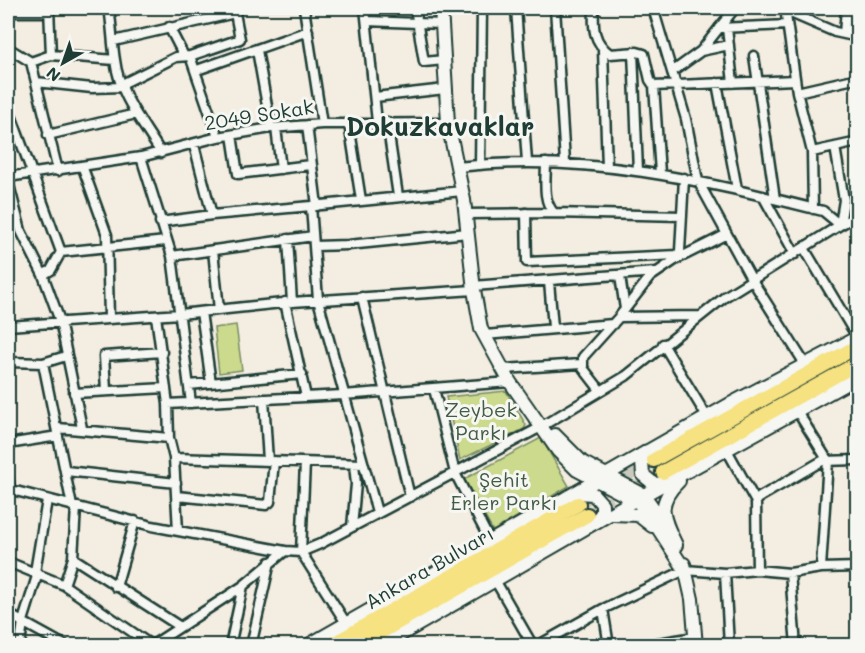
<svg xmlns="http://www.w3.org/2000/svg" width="865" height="653" font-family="Mali,sans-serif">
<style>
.green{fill:#ccda8e;stroke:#768c61;stroke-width:1.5}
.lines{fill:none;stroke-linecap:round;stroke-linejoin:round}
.secondary-tunnel{stroke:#c9cabe;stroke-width:12;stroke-dasharray:12 6;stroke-linecap:butt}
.street-casing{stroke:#1f3d34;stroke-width:13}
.secondary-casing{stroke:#1f3d34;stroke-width:16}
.primary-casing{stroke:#1f3d34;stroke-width:18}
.street{stroke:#f6f6f2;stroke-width:8}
.secondary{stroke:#f6f6f2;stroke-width:12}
.primary{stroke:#f6e281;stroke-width:14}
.labels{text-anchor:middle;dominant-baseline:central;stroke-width:6;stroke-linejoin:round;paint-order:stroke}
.street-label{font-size:20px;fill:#1f3d34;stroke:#f6f6f2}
.park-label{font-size:20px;fill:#425c46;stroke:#f6f6f2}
.district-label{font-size:26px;font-weight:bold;fill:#1f3d34;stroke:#f6f6f2}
</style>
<rect width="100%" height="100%" fill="#f4ede1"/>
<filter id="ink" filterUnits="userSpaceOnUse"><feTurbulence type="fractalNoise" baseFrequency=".0167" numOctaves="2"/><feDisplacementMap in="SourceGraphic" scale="12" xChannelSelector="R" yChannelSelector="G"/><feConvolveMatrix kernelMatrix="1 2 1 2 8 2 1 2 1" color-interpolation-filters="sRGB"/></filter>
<g filter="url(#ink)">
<path class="green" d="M236 325 242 370 219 373 214 328Z
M506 391 526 425 524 429 460 460 446 397Z
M541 438 569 486 493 531 464 479Z"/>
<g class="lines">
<path class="secondary-tunnel" d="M578 504 650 462
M587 515 663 472"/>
<g class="street-casing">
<path id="street" d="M49 8 51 55
M109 8C112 25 112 42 115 60 119 95 143 123 161 153
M304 8 322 124
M365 8 377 122
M415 8 424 62 444 60
M516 8 527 162
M555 8 565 162
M594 8C593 27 593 42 610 54L637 52 644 54 650 80 654 86 795 80
M653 8 686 119 698 181 752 280 805 364
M779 8 835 32 858 37
M785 8 797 92 812 152 813 209
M8 12H50
M367 21 442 24
M169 27 184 56
M719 28 787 25
M727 28 733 83
M844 34 846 8
M114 41 235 13 238 8
M8 48 31 62 58 171
M257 50 271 128
M603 50 607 167
M701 51 729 45
M633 52 638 171
M190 56 218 137
M754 56 775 199
M31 62 51 55 115 60
M197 70 308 31
M672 72 701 51 735 8
M36 82 92 88 123 87
M717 83 737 189
M122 84 176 57 190 56 240 39 235 13
M654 86 660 173
M797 92 858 78
M375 97 445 89
M8 107 61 252 51 270 43 275
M387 122 398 196
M349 124 361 200
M307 125 317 206
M276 128 281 169
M48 135 136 114
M232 135 238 174 310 165
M194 145 212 215
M812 152 858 142
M141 157 172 256 191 403
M546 163C546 179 542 201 554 213L682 216
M480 165 482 8
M457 167C585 152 700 180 823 211L840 225 858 215
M83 168 107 235 109 318
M8 177 141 157 218 137 271 128 322 124 448 123
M8 181 21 231 43 275 60 321 82 428
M763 196 795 254
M526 213 527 262 678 255
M466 214 554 213
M160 222 212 215 311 206
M288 239 292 302
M315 246 348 245 468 233
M804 248 857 337
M213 250 219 310
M61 252 166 241
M172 256 313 236
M675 260 727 234
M620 276 625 309
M549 282 553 327
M473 286 656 272
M362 297 410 497
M285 302 306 397
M201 312 211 383
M156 316 168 404 169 438 174 458 178 531
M619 317 700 316
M8 326 180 314 292 302 474 290
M485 335 613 324
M663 344 707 417
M8 362 43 363 66 356
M43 363 72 506
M504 369 581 364
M189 385 302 374
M434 389 455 473 490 541
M106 390 104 356 162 352
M600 390 583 368V357L619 317 650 277 675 260 680 251 684 178
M74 393 166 388
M264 399 268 461
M168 404 343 395 510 382
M797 411 828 461 821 568
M542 426 626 376 726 296 840 225 844 200 835 147
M58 428 169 438
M8 444 58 436
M727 450 756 502
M174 458 363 464
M305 463 301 552 346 623
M66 471 176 483
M8 476 10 489
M8 489 152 526 285 551
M177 496 266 505 270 502 274 461
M377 512 318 300 311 206 462 191
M352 527 356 484 354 464
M73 558 179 626
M8 562 64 585 151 645
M757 570 756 502 760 497 822 461 858 460
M35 572 47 500
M725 573 729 646
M790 573 796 646
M495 580 533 646
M64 585 73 558 76 507
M116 587 135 521
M603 609 609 646
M8 614 66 646
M20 646 23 621 38 573
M151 646 243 586 285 551 301 552 320 544 541 427
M230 646 243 586
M251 646 270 562
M537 646 603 609 685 570 725 573 757 570 790 573 821 568 858 567
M639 646 695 637"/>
</g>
<g class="secondary-casing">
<path id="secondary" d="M441 8 448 123 464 200 474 290 481 329 510 382 558 451 577 470 638 502 650 516 685 570
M555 435 582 462 644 495 661 519
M647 451 642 462 643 475 654 484 666 483
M576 493 593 494 602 504V513L595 522
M613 514 638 515 652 526
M676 545C663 518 655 504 679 481
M684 564 692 599 696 646
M307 646 732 403 858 337
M381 646 615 511 858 377"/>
</g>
<g class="primary-casing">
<path id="primary" d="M654 460 858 346
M663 472 858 363
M330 646 578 504
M356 646 587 515"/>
</g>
<use href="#street" class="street"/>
<use href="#secondary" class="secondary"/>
<use href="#primary" class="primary"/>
</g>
</g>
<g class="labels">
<g class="street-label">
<text transform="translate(259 114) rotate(-9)">2049 Sokak</text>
<text transform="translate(429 567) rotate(-30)">Ankara Bulvarı</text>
</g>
<g class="park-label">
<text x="481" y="409">Zeybek<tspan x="481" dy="23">Parkı</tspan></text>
<text x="504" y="479">Şehit<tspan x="504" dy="23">Erler Parkı</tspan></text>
</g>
<g class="district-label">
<text x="440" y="126">Dokuzkavaklar</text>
</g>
</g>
<rect width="865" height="653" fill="none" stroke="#f6f6f2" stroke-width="30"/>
<rect x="15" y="15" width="835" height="623" fill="none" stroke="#1f3d34" stroke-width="2" filter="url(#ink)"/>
<g transform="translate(63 63) rotate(220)" stroke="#f6f6f2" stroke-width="4.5" paint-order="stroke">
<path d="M0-4.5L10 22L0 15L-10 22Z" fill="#1f3d34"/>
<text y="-9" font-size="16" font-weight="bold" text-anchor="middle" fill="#1f3d34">N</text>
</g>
</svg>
